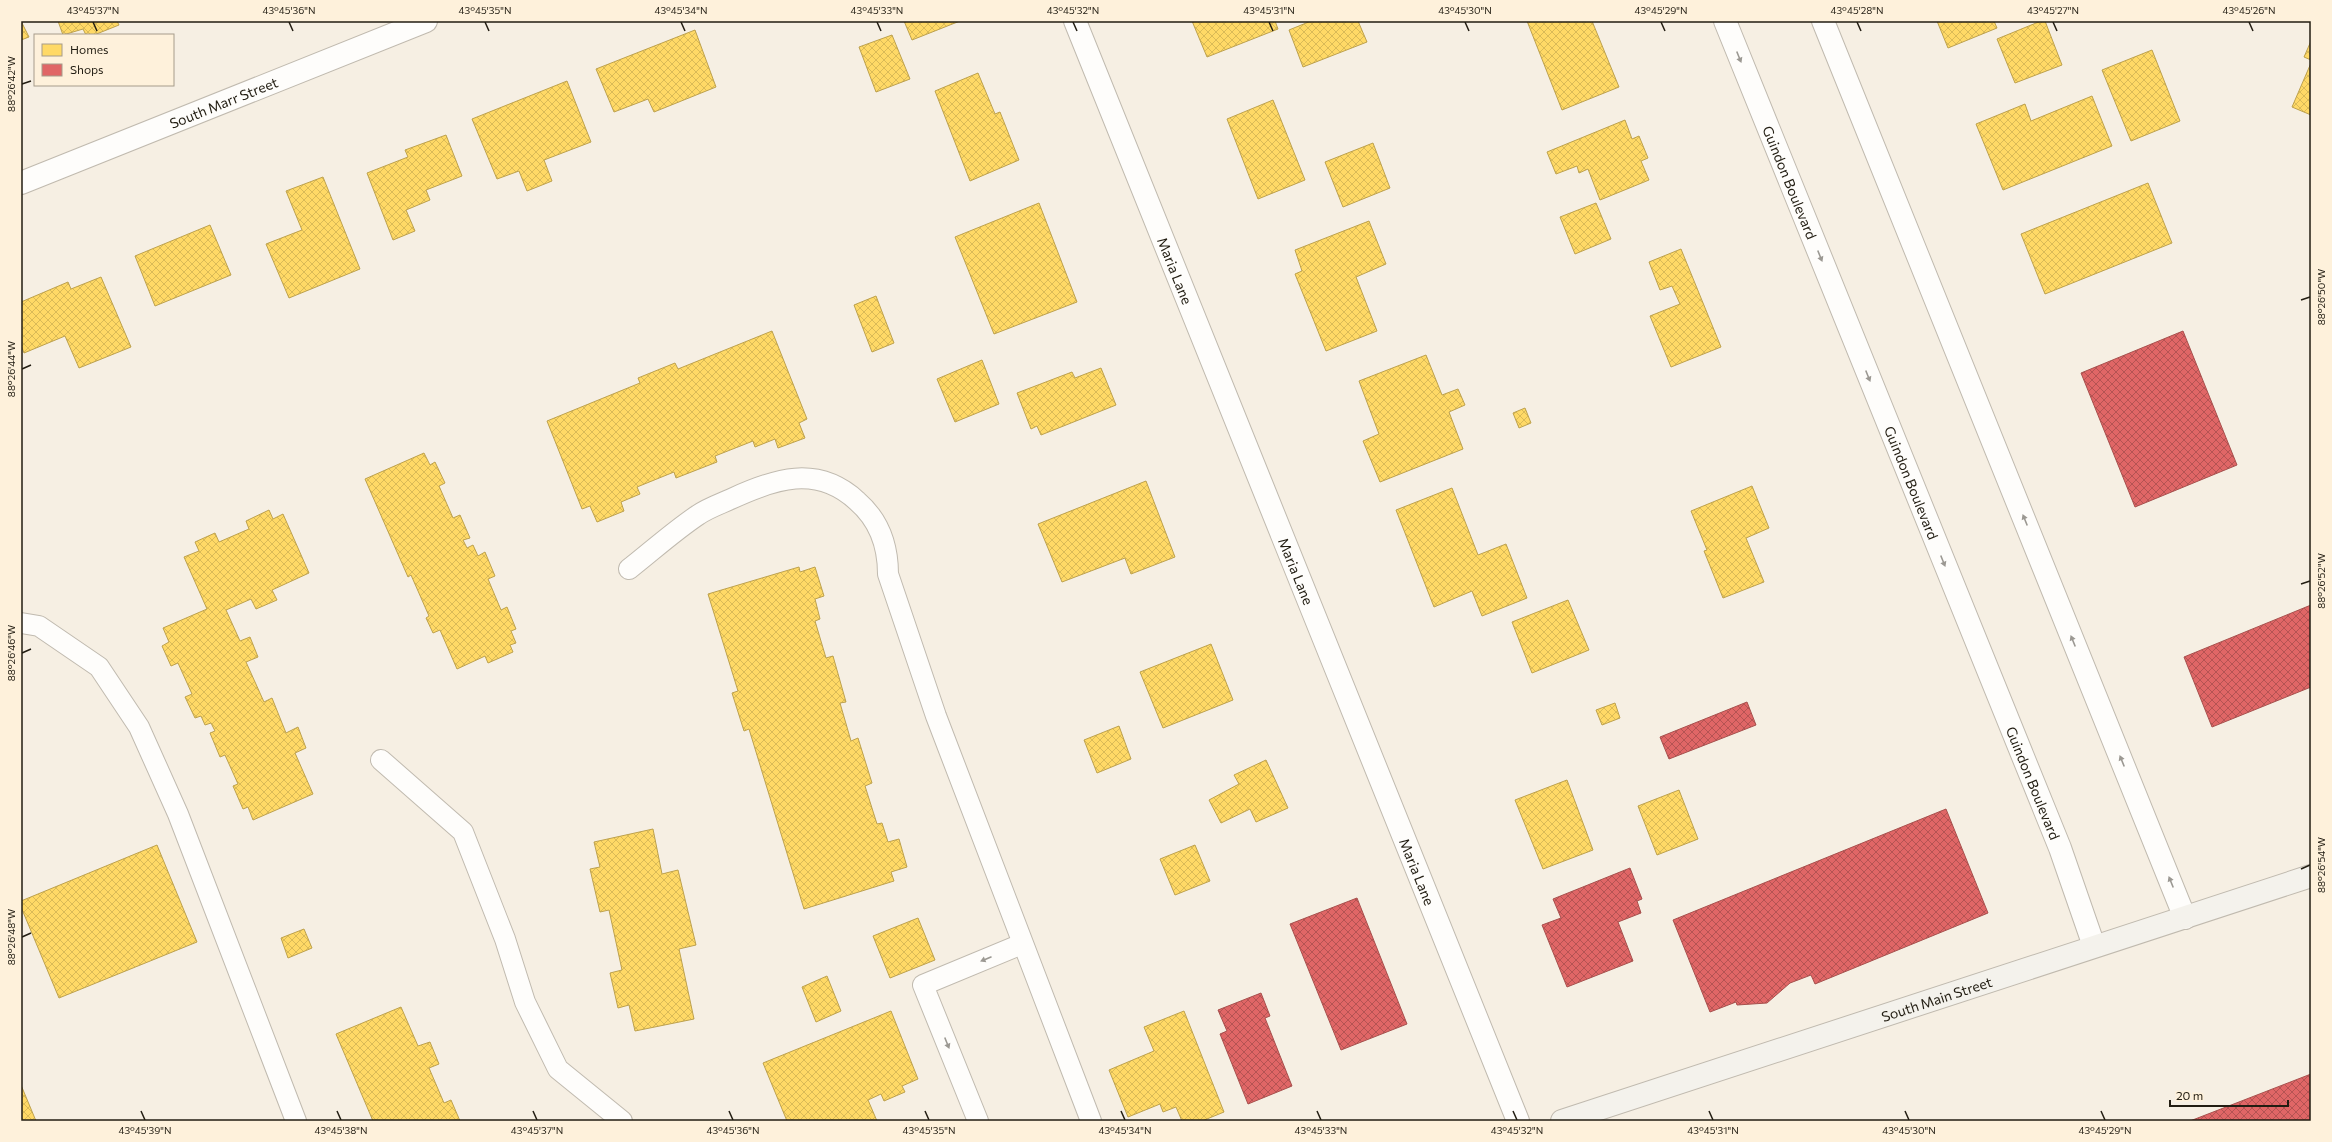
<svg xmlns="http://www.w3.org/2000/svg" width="2332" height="1142" font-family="Commissioner,sans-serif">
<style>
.homes{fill:url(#homes-cross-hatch);stroke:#bda14d}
.shops{fill:url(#shops-cross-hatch);stroke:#a7504d}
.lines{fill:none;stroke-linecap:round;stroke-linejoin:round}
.lane-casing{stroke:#c0baaf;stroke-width:22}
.street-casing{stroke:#c0baaf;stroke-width:24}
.secondary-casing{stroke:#c0baaf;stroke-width:24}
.lane{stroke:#fefdfb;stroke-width:20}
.street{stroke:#fefdfb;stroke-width:22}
.secondary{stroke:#f4f2ec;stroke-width:22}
.oneway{fill:#9b9892}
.ticks{fill:none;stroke:#221d12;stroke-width:1.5}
.labels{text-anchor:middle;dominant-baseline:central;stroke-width:4;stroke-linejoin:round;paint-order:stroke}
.street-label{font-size:14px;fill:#221d12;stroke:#fef1db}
.neatline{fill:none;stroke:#221d12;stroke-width:1.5}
.ticks-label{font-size:10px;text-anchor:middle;fill:#221d12}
</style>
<defs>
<pattern id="homes-cross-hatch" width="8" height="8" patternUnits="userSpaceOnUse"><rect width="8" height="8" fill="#ffd966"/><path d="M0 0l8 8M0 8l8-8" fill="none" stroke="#daba57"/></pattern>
<pattern id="shops-cross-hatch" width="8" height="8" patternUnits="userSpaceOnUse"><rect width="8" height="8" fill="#e06666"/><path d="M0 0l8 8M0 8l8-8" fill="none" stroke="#b55353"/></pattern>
</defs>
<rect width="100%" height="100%" fill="#f6efe3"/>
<path class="homes" d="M21 21 29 37 21 40Z
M58 21H117L119 25 94 35H86L83 29 63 35Z
M904 21H960L912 40Z
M1192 21H1275L1278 29 1207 57Z
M1311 21H1358L1367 42 1303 67 1289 30Z
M1527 21H1592L1619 87 1562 110Z
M1937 21H1994L1997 28 1948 48Z
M2041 21H2045L2062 65 2015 83 1997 39Z
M695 30 716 87 654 112 648 99 614 112 596 69Z
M892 35 910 79 876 92 859 47Z
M2311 41V60L2304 57Z
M2152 50 2180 121 2131 141 2102 70Z
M2311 63V115L2292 107Z
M978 73 995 114 1000 112 1019 160 970 181 935 91Z
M567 81 591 142 544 160 552 181 527 191 519 171 497 179 472 119Z
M2092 96 2112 146 2003 190 1976 124 2025 104 2031 121Z
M1273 100 1305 180 1258 199 1227 119Z
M1625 120 1632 139 1639 136 1648 158 1641 161 1649 180 1600 200 1588 169 1579 173 1577 166 1556 174 1547 152Z
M446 135 462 176 426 190 430 200 406 210 415 231 393 240 367 173 408 157 405 150Z
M1373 143 1390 188 1343 207 1325 162Z
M323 177 360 269 289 298 266 244 302 230 286 191Z
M2148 183 2172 243 2045 294 2021 234Z
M1039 203 1077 302 994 334 955 237Z
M1596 203 1611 239 1575 254 1560 217Z
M1369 221 1386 264 1356 277 1377 331 1326 351 1295 274 1302 271 1295 250Z
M210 225 231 275 155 306 135 256Z
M1681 249 1721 347 1671 367 1650 316 1680 304 1672 286 1660 290 1649 262Z
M101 277 131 347 79 368 65 336 24 353 21 345V302L68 282 71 289Z
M876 296 894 343 872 352 854 305Z
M772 331 807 419 799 423 805 438 778 448 775 439 755 447 753 441 715 456 717 462 676 478 674 472 637 487 640 494 621 502 624 511 597 522 590 506 582 509 547 421 640 383 638 378 675 363 678 369Z
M1426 355 1442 395 1458 389 1465 405 1449 412 1463 449 1380 482 1363 441 1379 434 1359 381Z
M982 360 999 404 955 422 937 379Z
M1101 368 1116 405 1041 435 1037 426 1031 429 1017 393 1072 372 1075 378Z
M1525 408 1531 423 1519 428 1513 413Z
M424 453 430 465 435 462 445 483 439 486 453 518 460 515 470 538 463 540 467 548 473 545 478 556 485 552 495 576 488 579 501 610 507 607 516 629 511 631 516 643 510 645 513 652 488 663 485 656 457 669 440 630 433 633 426 618 429 616 411 575 408 577 365 479Z
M1146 481 1175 557 1131 574 1125 558 1062 582 1038 524Z
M1752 486 1769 528 1746 538 1764 582 1723 598 1704 551 1707 550 1691 511Z
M1452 488 1478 555 1506 544 1527 598 1482 616 1472 591 1434 607 1396 510Z
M269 510 273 519 283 514 309 573 272 590 277 600 256 609 251 599 226 610 240 641 250 637 258 657 246 662 264 702 272 698 286 733 298 727 306 748 295 753 313 794 253 820 248 807 243 809 233 786 238 784 225 755 220 757 210 733 215 731 211 723 205 725 201 716 195 718 185 697 192 694 178 663 171 666 162 646 169 642 163 628 207 609 184 557 199 551 195 542 215 533 219 542 249 529 246 521Z
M799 567 800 572 815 567 824 596 815 599 820 619 815 621 826 658 833 656 846 702 840 703 851 741 858 738 872 783 865 786 877 824 882 823 888 842 899 839 907 867 891 872 894 881 804 909 749 729 744 731 732 693 738 691 708 594Z
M1568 600 1589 650 1532 673 1512 622Z
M1211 644 1233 700 1163 728 1140 672Z
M1615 703 1620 718 1602 725 1596 710Z
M1119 726 1131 759 1097 773 1084 740Z
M1266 760 1288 808 1256 822 1250 809 1221 823 1209 800 1239 784 1234 775Z
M1567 780 1593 850 1543 869 1515 800Z
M1679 790 1698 839 1657 855 1638 806Z
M653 829 662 874 678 870 696 945 679 949 694 1019 635 1031 629 1005 618 1008 610 973 622 970 609 910 600 912 590 869 600 867 594 842Z
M157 845 197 942 59 998 21 907V901Z
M1195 845 1210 881 1175 895 1160 859Z
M918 918 935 960 890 978 873 936Z
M304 929 312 948 288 958 281 938Z
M827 976 841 1011 816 1022 802 987Z
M401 1007 418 1046 430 1042 439 1064 429 1068 444 1103 451 1100 460 1121H373L336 1034Z
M891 1011 918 1079 902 1086 905 1092 884 1101 881 1094 868 1100 877 1121H787L763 1063Z
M1184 1011 1224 1112 1202 1121H1182L1176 1107 1163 1112 1160 1104 1128 1117 1109 1070 1154 1051 1144 1027Z
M21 1085 36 1121H21Z"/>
<path class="shops" d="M2183 331 2237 465 2135 507 2081 373Z
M2311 605V687L2212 727 2184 657Z
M1747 702 1756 725 1669 759 1660 737Z
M1946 809 1988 913 1815 984 1811 975 1790 983 1767 1003 1737 1005 1736 1002 1710 1012 1673 920Z
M1630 868 1642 899 1637 901 1641 913 1618 922 1633 961 1567 987 1542 925 1561 918 1553 899Z
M1357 898 1407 1024 1341 1050 1290 924Z
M1261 993 1270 1016 1265 1018 1292 1086 1248 1104 1220 1034 1227 1031 1218 1010Z
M2311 1074V1121H2190Z"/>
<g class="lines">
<g class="lane-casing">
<path id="lane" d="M629 569C652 551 674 531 698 515 708 508 720 504 731 499 774 479 817 464 857 501 879 520 888 545 888 574L936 716 1091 1121
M21 623 39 626 99 667 139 727 178 814 296 1121
M381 760 463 832 505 939 525 1002 558 1069 622 1121
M978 1121 923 985 1022 944"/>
</g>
<g class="street-casing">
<g id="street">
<path id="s1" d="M1075 21 1518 1121"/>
<path id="s2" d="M1725 21 2060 848 2094 946"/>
<path d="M1823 21 2185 918"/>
<path id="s3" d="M21 183 426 21"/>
</g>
</g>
<g class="secondary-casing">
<g id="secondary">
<path id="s4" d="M1562 1121 2311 876"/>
</g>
</g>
<use href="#lane" class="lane"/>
<use href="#street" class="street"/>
<use href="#secondary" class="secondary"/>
</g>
<defs><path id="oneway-solid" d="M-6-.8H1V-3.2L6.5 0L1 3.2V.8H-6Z"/></defs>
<g class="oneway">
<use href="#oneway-solid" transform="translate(1739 57) rotate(68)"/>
<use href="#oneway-solid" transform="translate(1820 256) rotate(68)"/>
<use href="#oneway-solid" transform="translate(1868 376) rotate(68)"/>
<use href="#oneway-solid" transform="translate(2025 520) rotate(-112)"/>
<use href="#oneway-solid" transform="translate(1943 561) rotate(68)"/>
<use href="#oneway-solid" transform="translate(2073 641) rotate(-112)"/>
<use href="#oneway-solid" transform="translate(2122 761) rotate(-112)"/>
<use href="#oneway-solid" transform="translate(2171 882) rotate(-112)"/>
<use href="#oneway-solid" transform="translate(986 959) rotate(157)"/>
<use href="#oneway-solid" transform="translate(947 1043) rotate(68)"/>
</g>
<path class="ticks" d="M93 22 97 31M289 22 293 31M485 22 489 31M681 22 685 31M877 22 881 31M1073 22 1077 31M1269 22 1273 31M1465 22 1469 31M1661 22 1665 31M1857 22 1861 31M2053 22 2057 31M2249 22 2253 31M22 84 31 81M2301 300 2310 297M22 369 31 365M2301 584 2310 581M22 653 31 649M2301 869 2310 865M22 937 31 933M141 1111 145 1120M337 1111 341 1120M533 1111 537 1120M729 1111 733 1120M925 1111 929 1120M1121 1111 1125 1120M1317 1111 1321 1120M1513 1111 1517 1120M1709 1111 1713 1120M1905 1111 1909 1120M2101 1111 2105 1120"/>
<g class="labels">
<g class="street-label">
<text stroke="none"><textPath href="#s3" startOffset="218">South Marr Street</textPath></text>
<text stroke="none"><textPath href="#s2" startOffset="174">Guindon Boulevard</textPath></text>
<text stroke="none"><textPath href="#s1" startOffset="269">Maria Lane</textPath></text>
<text stroke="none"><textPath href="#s2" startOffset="498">Guindon Boulevard</textPath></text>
<text stroke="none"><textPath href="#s1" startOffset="593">Maria Lane</textPath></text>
<text stroke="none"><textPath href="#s2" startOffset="822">Guindon Boulevard</textPath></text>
<text stroke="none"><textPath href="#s1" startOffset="917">Maria Lane</textPath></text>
<text stroke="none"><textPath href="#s4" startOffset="394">South Main Street</textPath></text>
</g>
</g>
<rect width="2332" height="1142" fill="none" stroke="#fef1db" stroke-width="44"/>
<rect x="34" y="34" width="140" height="52" fill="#fef1db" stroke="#a69c8b"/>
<rect x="42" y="44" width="20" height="12" fill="#ffd966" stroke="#a69c8b"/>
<text x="70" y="54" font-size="12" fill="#221d12">Homes</text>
<rect x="42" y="64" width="20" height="12" fill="#e06666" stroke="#a69c8b"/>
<text x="70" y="74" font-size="12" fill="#221d12">Shops</text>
<path d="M2170 1100v6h118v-6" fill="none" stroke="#221d12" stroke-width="2"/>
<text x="2176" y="1100" font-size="12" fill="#221d12" stroke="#fef1db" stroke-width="3" paint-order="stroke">20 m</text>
<rect x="22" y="22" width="2288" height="1098" class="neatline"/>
<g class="ticks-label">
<text x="93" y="14">43°45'37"N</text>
<text x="289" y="14">43°45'36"N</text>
<text x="485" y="14">43°45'35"N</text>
<text x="681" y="14">43°45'34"N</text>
<text x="877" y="14">43°45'33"N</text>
<text x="1073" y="14">43°45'32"N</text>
<text x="1269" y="14">43°45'31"N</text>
<text x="1465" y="14">43°45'30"N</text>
<text x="1661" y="14">43°45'29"N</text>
<text x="1857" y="14">43°45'28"N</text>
<text x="2053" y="14">43°45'27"N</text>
<text x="2249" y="14">43°45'26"N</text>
<text transform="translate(11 84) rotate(-90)" y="4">88°26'42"W</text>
<text transform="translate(2321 297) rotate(-90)" y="4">88°26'50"W</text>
<text transform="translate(11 369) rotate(-90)" y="4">88°26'44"W</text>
<text transform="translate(2321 581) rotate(-90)" y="4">88°26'52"W</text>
<text transform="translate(11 653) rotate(-90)" y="4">88°26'46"W</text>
<text transform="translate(2321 865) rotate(-90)" y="4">88°26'54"W</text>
<text transform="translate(11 937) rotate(-90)" y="4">88°26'48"W</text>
<text x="145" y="1134">43°45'39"N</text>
<text x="341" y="1134">43°45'38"N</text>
<text x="537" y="1134">43°45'37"N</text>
<text x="733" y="1134">43°45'36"N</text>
<text x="929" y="1134">43°45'35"N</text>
<text x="1125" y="1134">43°45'34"N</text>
<text x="1321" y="1134">43°45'33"N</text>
<text x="1517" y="1134">43°45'32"N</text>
<text x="1713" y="1134">43°45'31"N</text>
<text x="1909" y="1134">43°45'30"N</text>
<text x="2105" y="1134">43°45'29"N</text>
</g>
</svg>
